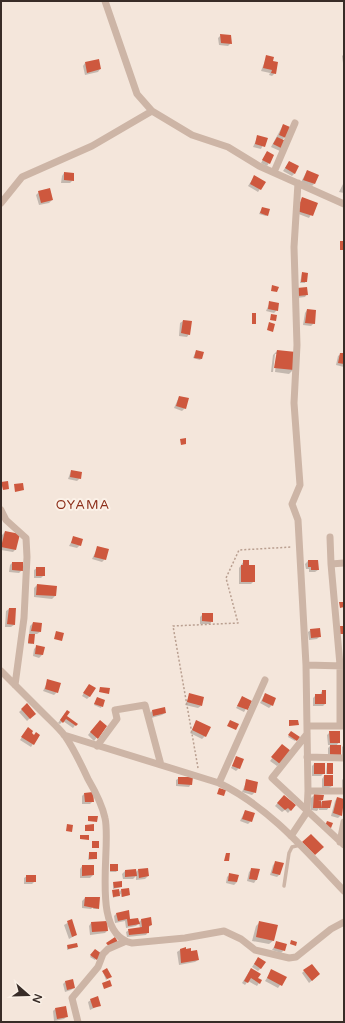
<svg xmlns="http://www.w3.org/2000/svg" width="345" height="1023" font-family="'Varela Round',sans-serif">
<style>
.shadow{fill:#0003}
.building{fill:#ce583e}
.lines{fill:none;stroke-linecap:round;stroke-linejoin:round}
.path{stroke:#b99f90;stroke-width:1.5;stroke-dasharray:2 2;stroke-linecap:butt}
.lane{stroke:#cdb5a6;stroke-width:3.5}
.street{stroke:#cdb5a6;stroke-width:7}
.labels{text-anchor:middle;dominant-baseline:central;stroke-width:4;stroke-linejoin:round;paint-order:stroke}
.quarter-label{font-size:13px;letter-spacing:1px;fill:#8d2f1a;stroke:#fbf1e7}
</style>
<rect width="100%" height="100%" fill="#f4e6db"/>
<path class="shadow" d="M221 35 231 43 228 46 219 45 218 38Z
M344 54V70L342 56Z
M265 61 275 73 272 76 269 75 270 73 261 71Z
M85 63 100 69 98 72 85 75 83 66Z
M283 125 285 137 282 140 285 141 280 151 271 147Z
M258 136 266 139 261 149 253 147Z
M267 152 269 163 267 166 261 163Z
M289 162 295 173 292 176 283 171Z
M307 171 314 184 312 186 301 182Z
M64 173 73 180 70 183H61L62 176Z
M254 177 260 189 258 192 248 186Z
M344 182V193L339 192Z
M39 192 52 200 49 203 39 205 36 195Z
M303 198 317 204 309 218 296 213Z
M262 208 267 215 266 216 259 214Z
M302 273 307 274 305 283H300Z
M298 289 307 294 305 297 296 298Z
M270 302 277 310 274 313 266 311Z
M307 310 314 323 311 326 303 325 305 313Z
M183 321 189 334 187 337 179 336 180 323Z
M196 351 201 359 200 360 193 358Z
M277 351 293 370 289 374 275 372 277 354H275L273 372H271L273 355Z
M341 354H344V367L336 365 338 356Z
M179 397 185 408 182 411 174 408Z
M71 471 80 478 77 481 68 479Z
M5 532 15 550 13 552 1 550 2 535Z
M74 537 80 545 77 548 69 546Z
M98 547 105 559 102 562 92 559Z
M244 561 248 566 254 581 251 584H239V568Z
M308 561 318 570 315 572H309V569H306L305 564Z
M12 563 22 570 19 573 9 572 10 565Z
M37 568 44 575 41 578H34V570Z
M37 585 56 587 55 596 52 599 34 597V588Z
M9 609H15L14 625 11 627H5L6 611Z
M203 614 212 621 210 624H200V617Z
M33 623 40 632 37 634H34L32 644H28L30 626Z
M311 630 319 637 317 639 309 640 308 632Z
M37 646 43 648 42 655 39 658 33 656 34 649Z
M342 670H344V691H339Z
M48 681 57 692 54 695 43 691Z
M89 685 90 696 87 699 82 696Z
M322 691 325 704 323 706H313V698L316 695H320Z
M190 694 201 706 198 708 185 705Z
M265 694 272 705 269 708 260 703Z
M97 698 104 701 101 708 94 705Z
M242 698 250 702 244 712 236 708Z
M27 705 34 714 27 721 19 712Z
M152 711 165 713 162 715 151 718 150 713Z
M65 713V716L76 724 73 728 63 721 60 724 58 723Z
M197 721 205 736 202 739 190 733Z
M97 724 106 726 94 741 88 735Z
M28 728 33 744 31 747 20 740Z
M330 732 339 742 328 757V748L331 745H328L327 735Z
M290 733 296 740 295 741 288 737Z
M344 745V757H342V747Z
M280 748 279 764 277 766 270 761Z
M237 757 239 768 236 771 231 768Z
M314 764 324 773 321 776H312V766Z
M327 764 332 773 330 774H326Z
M324 776 332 786 329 788H322V779Z
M179 778 191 784 189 787 176 786V780Z
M344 778V788H342V780Z
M247 780 255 792 252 795 242 792Z
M84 794 93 801 90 804H82V796Z
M314 795 322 799 320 802 331 801 329 807 327 810H319V808L317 811 311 810V798Z
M284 796 295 805 288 813 285 810 282 812 275 806Z
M337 798 344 800 341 815 338 818 331 816 335 801Z
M245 811 251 821 248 824 240 821Z
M89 853 96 859 88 860Z
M276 862 280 874 277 877 270 875 273 865Z
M111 865 117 871 116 872H110Z
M82 866 93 875 90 878H80V869Z
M252 869 258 870 256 880 254 883 247 881 249 872Z
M138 870 148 876 145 879 136 880V876L133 879H123L122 874 125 871 136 872Z
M230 874 237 882 234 885 226 883 227 877Z
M27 876 35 881 32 884H24V878Z
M113 883 121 887 113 889Z
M121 890 129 895 121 897V894L113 898V891L119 892Z
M85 898 98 909H93L94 906 91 909 82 908V901Z
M116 914 130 920 138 923 141 920 151 925 148 928V932L146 935 127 937 126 932 129 930 140 928 139 923 136 926 126 928 125 921 115 923 114 916Z
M71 921 76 935 69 939 64 925Z
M260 922 274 940 269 944 252 941 256 926Z
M91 923 107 931 105 933 90 935 89 926Z
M277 942 284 950 281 953 272 950Z
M67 946 77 947 67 950Z
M95 950 100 954 95 960 90 957Z
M180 950 190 952 198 960 195 962 179 965 177 952Z
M256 961 261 968 258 971 252 967Z
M272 970 285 978 278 988 265 981Z
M304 971 316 977 309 983 302 973Z
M103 972 110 977 106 980Z
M249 972 257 978 259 983 257 986 248 981 245 985 242 983Z
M66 981 74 988 71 990 65 992 63 984Z
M91 1000 100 1005 90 1010 88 1002Z
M55 1009 67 1016 64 1019 54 1021 53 1011Z"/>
<path class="building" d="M220 34 231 35 232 44 221 43Z
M266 55 274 57 273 61 278 62 276 74 271 73 272 70 263 68Z
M99 59 101 69 87 73 85 62Z
M283 124 290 127 286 138 279 135Z
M257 135 268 138 265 147 255 144Z
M277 137 286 141 283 149 273 144Z
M267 151 274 155 270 164 262 160Z
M289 161 299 166 295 174 285 168Z
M307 170 319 175 315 184 303 180Z
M64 172 74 173V181L64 180Z
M254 175 266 182 261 190 250 184Z
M50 188 53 200 41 203 38 191Z
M302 197 318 203 313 216 297 211Z
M262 207 270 209 268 216 260 213Z
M340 241H344V250H340Z
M302 272 308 273 307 282H301Z
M272 285 279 287 277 292 271 291Z
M307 287 308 295 298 296 297 288Z
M269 301 279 303 278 311 268 309Z
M307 309 316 310 315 324 305 323Z
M252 313H256V324H252Z
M271 314 277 315 276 321 270 320Z
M183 320 192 321 190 335 181 333Z
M269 322 275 324 273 332 267 330Z
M196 350 204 352 202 359 194 358Z
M277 350 296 352 294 370 274 368Z
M340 353H344V364L338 363Z
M179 396 189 398 186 409 176 406Z
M186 438V444L181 445 180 439Z
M71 470 82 472 81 479 70 477Z
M8 481 9 489 3 490 1 482Z
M23 483 24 490 15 492 14 484Z
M5 531 20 534 16 550 1 547Z
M73 536 83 539 81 546 71 543Z
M97 546 109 549 106 560 94 557Z
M243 560H249V565H255V582H241V565H243Z
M308 560H318L319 570H311V567H308Z
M12 562H23V571L12 570Z
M36 567H45V576H36Z
M37 584 57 586 56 596 36 595Z
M339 602H344V607L340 608Z
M9 608H16L15 625 7 624Z
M202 613H213V622L202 621Z
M33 622 42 623 41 632 31 631Z
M340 626H344V634H340Z
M320 628 321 637 311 638 310 629Z
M56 631 64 633 62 641 54 639Z
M29 634H35L34 644 28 643Z
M36 645 45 647 43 655 35 654Z
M47 679 61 683 58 693 45 689Z
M89 684 96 688 90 697 83 693Z
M100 687 110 688 109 694 99 692Z
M322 690H326V704H315V694H322Z
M189 693 204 697 202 706 187 702Z
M265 693 276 698 273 706 262 701Z
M242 696 252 701 248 710 237 706Z
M97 697 105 700 103 707 94 704Z
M27 703 36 714 30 719 21 709Z
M165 707 166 713 153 716 152 710Z
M67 710 70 712 67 716 78 724 76 726 66 719 63 723 60 720Z
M100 720 107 726 98 739 90 732Z
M196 720 211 727 206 737 192 730Z
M230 720 239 724 236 730 227 726Z
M289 720H298L299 725 289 726Z
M28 727 33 731 32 733 34 735 36 732 40 735 34 745 21 737Z
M291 731 300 737 297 741 288 735Z
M329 731H340V743H330Z
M282 744 291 751 280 764 271 757Z
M330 745H341V755H330Z
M236 756 244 759 240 769 232 766Z
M314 763H325V774H314Z
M327 763H333V774H327Z
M324 775H333V786H324Z
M178 777H193L192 785 178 784Z
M246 779 258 782 256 793 244 790Z
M219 788 226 790 224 796 217 794Z
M93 792 94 802H85L84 793Z
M314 794 324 795 323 800 318 801H321V808H313Z
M284 795 296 805 291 811 288 808 285 810 277 803Z
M337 797 344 799 342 816 333 813Z
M332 800 330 808H321L322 801Z
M245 810 255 813 252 822 242 819Z
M88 816H98L97 822 88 821Z
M327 821 333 823 331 828 325 826Z
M67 824 73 825 72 832 66 831Z
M94 824V831H85V825Z
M311 834 324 847 315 855 302 842Z
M80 835H89V840L80 839Z
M92 841H99V848H92Z
M89 852H97V859H89Z
M226 853H230L229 861H224Z
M275 861 284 863 280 875 272 873Z
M110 864H118V871H110Z
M82 865H94V875L82 876Z
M148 868 149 876 139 878 138 869Z
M251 868 260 869 257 880 249 879Z
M136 869 137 876 125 877V870Z
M229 873 239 875 237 882 228 881Z
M26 875H36V882H26Z
M122 881V887L114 888 113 882Z
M129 888 130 895 122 897 121 889Z
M119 889 120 896 113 897 112 890Z
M85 897H100L99 909 84 906Z
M129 910 130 919 138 918 140 924 128 926 127 919 118 921 116 913Z
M151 917 152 925 149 926V933L129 935 128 929 142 927 141 919Z
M72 919 77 935 72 937 67 921Z
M107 921 108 931 92 932 91 922Z
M259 921 278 925 274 941 256 937Z
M115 937 118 942 110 948 106 943Z
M291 940 297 942 296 946 290 944Z
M276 941 287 944 285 951 274 948Z
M77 943 78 947 68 949 67 945Z
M186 947V949L191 948V951L197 950 199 960 181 963 180 949Z
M95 949 102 954 97 960 90 955Z
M258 957 266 962 261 969 254 964Z
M312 964 320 974 312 981 303 970Z
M107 968 112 977 107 979 102 971Z
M251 968 261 974 258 978 262 980 260 984 251 978 248 983 244 981Z
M271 969 287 977 282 986 267 978Z
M73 979 75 988 67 990 65 981Z
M110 980 112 986 104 989 102 983Z
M98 996 101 1006 93 1008 90 999Z
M66 1006 68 1017 57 1019 55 1008Z"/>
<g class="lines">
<path class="path" d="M198 768 173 626 238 623 226 578 239 550 292 547"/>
<path class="lane" d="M284 886 289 853 292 847 300 845"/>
<path class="street" d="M105 1 137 94 152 111 192 135 228 147 259 166 344 204
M274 172 295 123
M1 203 22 177 92 146 152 111
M1 510 6 520 26 538 27 557 24 618 15 685
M330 537 331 564 340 665V726
M331 564 344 563
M306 665 344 666
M1 671C15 685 30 700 44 714 51 721 59 728 65 736 74 749 81 764 88 779 95 791 102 804 105 818 112 847 89 934 132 943L185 938 224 931 241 939 255 950 289 958 296 957 331 929 344 922
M307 726H343
M307 734 272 778 344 845
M64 735 219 783C269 807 306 851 344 891
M97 746 117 719 115 710 145 705 161 765
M307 757 344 758
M219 783 265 680
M308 791H344
M291 836 307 812 308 791 306 665 298 520 292 504 300 485 294 403 297 345 294 247 298 183
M340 842 344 822
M78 1022 72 998 98 967 103 954 108 949 124 942"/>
</g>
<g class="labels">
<g class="quarter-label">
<text x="83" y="505">OYAMA</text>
</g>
</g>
<rect width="345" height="1023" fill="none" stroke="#382c27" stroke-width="4"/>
<g transform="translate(28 995) rotate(110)" stroke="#fbf1e7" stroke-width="3" paint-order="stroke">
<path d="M0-3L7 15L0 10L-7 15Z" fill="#382c27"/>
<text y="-6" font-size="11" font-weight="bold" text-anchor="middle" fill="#382c27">N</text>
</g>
</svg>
